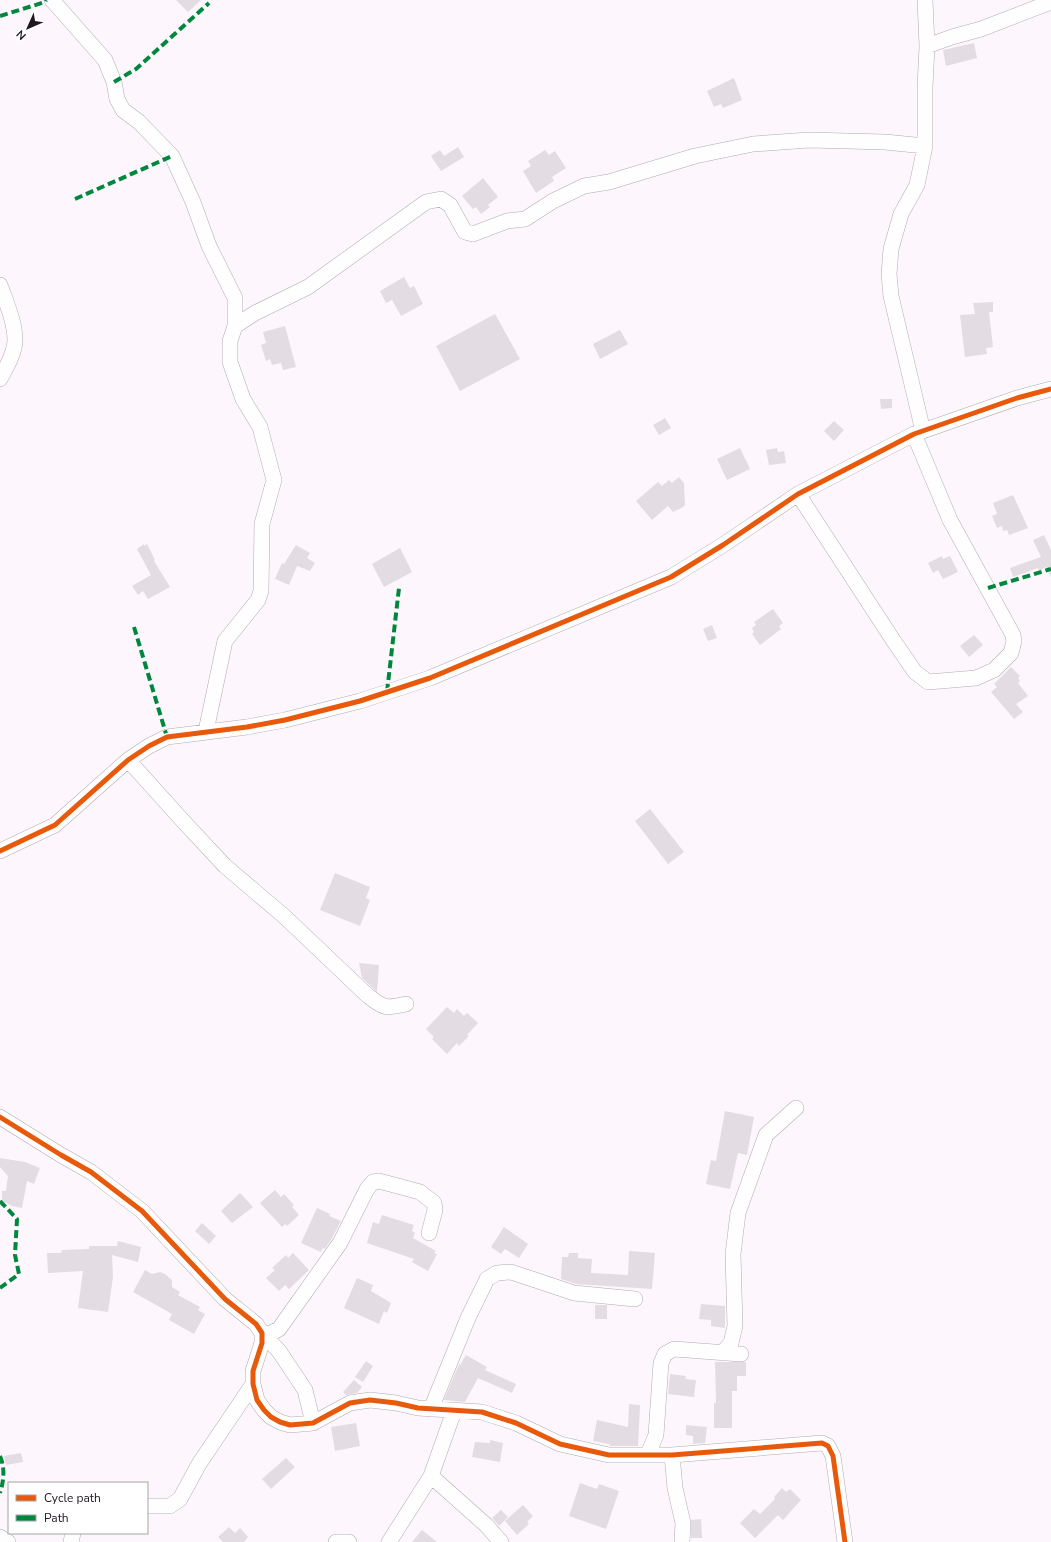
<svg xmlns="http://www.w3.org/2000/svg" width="1051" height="1542" font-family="'Nunito Sans',sans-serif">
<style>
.building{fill:#e3dce3}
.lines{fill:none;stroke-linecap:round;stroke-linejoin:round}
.street-casing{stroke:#b1abb1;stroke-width:16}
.street{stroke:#fffeff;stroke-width:15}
.quiet{stroke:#00873e;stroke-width:4;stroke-dasharray:8 4;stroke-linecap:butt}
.cycleway-casing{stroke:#fff;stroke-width:8}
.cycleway{stroke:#e8590c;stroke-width:5}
</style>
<rect width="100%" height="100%" fill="#fdf7fd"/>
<path class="building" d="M176 0H201L188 12Z
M974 43 977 58 946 66 943 50Z
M734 78 742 100 723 108 721 104 714 107 707 91Z
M458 147 464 157 441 171 431 156 440 150 444 156Z
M545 150 549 155 555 151 566 168 552 177 554 181 536 193 523 171 531 166 528 161Z
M483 178 498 197 488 205 490 207 481 214 476 207 473 209 462 196Z
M404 277 410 288 414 286 423 304 401 316 392 300 386 303 380 291Z
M993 302V312H989L993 347 986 348 987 354 965 357 960 315 975 314 973 303Z
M495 314 520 359 460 391 436 346Z
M285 326 296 367 283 370 281 363 272 365 270 359 266 361 261 345 266 343 263 332Z
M620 330 628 344 600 359 593 344Z
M880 399H892V408L881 409Z
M665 418 671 428 659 435 653 425Z
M834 421 844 430 834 441 824 431Z
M740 448 750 469 727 480 717 459Z
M777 448 778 452 784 451 786 463 769 465 766 450Z
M679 477 684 483 685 505 683 507 673 512 668 506 652 520 636 501 658 482 662 486 669 480 672 483Z
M1013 495 1028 528 1009 535 1007 530 1003 531 1002 526 997 528 992 516 997 514 993 503Z
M1044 535 1051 550V577L1046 567 1039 571 1038 568 1013 577 1010 568 1041 557 1033 540Z
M144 544V546L147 544 155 560 154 561 170 587 148 599 143 591 138 595 132 586 151 575 137 549Z
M296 545 310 553 307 558 315 563 310 571 297 566 289 585 275 579 282 563 284 564Z
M400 548 412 572 384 587 372 564Z
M942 556 943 559 950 556 958 572 943 579 938 570 933 573 928 563Z
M773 609 783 623 779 626 781 629 760 645 752 634 754 632 752 628 756 625 754 622Z
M712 625 717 638 708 641 703 629Z
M974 635 983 645 969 657 960 646Z
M1011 667 1020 676 1018 678 1020 681 1018 683 1028 696 1016 704 1023 712 1014 719 991 692 997 687 994 684Z
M650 809 684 852 668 864 635 821Z
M335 873 370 887 366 898 370 900 360 926 320 910Z
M359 963 379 965 377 992 362 978Z
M447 1007 454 1013 457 1009 464 1016 467 1013 478 1023 467 1035 469 1036 459 1046 457 1043 447 1054 432 1039 434 1037 426 1029Z
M725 1111 754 1117 747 1155 738 1153 730 1189 706 1184 711 1160 716 1161Z
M0 1158 25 1162 40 1168 34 1184 27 1181 22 1208 12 1206 2 1201V1191H6L8 1176 0 1167Z
M275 1190 281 1197 284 1194 294 1205 292 1207 299 1215 287 1226 285 1224 282 1227 260 1203Z
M240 1193 253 1207 232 1223 221 1211Z
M317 1208 330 1214 329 1216 341 1221 332 1238 325 1249 323 1248 321 1252 301 1243Z
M382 1215 414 1225 412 1231 415 1233 413 1238 436 1251 434 1253 437 1254 428 1271 412 1262 414 1259 367 1243 373 1222 379 1224Z
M202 1223 216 1236 209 1244 195 1231Z
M504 1227 528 1244 519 1258 505 1249 501 1254 491 1247Z
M118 1241 141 1247 138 1262 112 1255 113 1277 108 1312 78 1308 83 1271 48 1273 47 1253H61L62 1250 89 1249V1246H117Z
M629 1251 655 1253 652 1289 576 1284 561 1279 562 1257H568L569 1253H578V1258L592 1259 591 1273 628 1275Z
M293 1253 309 1270 289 1289 285 1285 279 1291 266 1278 275 1270 272 1268 286 1255 288 1258Z
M145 1270 152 1274 160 1272 165 1274 172 1280V1287L180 1292 178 1295 200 1307 198 1310 205 1314 194 1334 169 1320 172 1314 133 1292Z
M357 1278 373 1285 371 1291 391 1303 387 1313 384 1311 379 1324 344 1308Z
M701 1304 725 1306V1328L711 1326V1320L699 1319Z
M595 1305H607V1319H595Z
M466 1355 487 1367 485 1370 516 1384 512 1393 478 1378 465 1402 444 1400 459 1364 460 1365Z
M366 1361 373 1366 363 1382 355 1377Z
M715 1362H746V1376H737V1391H732V1428H714V1403H716Z
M670 1374 686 1376 685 1379 696 1380 694 1397 668 1394Z
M354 1380 362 1387 357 1393 346 1395 343 1392Z
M629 1404 640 1405 638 1446H610L609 1444 593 1441 597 1420 628 1427Z
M356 1423 360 1446 335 1451 331 1427Z
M686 1425 707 1427 705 1443 693 1444V1436L686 1435Z
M490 1440 503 1443 500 1462 472 1457 475 1442 490 1443Z
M21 1453 23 1462 6 1465 4 1456Z
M286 1458 295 1467 271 1489 262 1479Z
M580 1483 597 1489 599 1484 619 1491 606 1529 569 1516Z
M782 1488 786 1492 790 1489 801 1500 783 1520 778 1515 755 1538 740 1523 754 1509 760 1514 775 1499 774 1497Z
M523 1505 533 1516 527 1522 529 1524 517 1535 505 1521Z
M501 1510 508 1517 499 1526 492 1518Z
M701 1519 702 1538H691V1520Z
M229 1527 235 1533 240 1528 248 1537 244 1542H223L218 1537Z
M422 1530 437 1542H412Z"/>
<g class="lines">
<g class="street-casing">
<path id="street" d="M52 0 105 60 114 82 117 99 123 110 139 122 172 156 193 202 209 246 235 298V326L230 341V362L243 399 260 427 274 480 262 524 261 591 258 600 225 641 206 731
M927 46 952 37 981 29 1051 2
M0 285C6 302 15 322 15 340 15 353 6 368 0 379
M235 326 255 313 308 287 426 202 441 199 450 205 465 232 473 234 507 221 525 219 553 201 584 186 609 182 695 156 753 144 809 140 885 142 925 146
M923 431 891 296 889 274 891 249 901 214 917 185 925 146V87L927 46 925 0
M798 494 893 640 915 672 928 682 976 678 994 670 1011 653 1014 641 1013 635 950 520 914 434
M128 760 183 821 225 866 285 917 367 995C384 1008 384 1009 406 1004
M0 851 55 825 128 760 149 746 167 737 247 727 285 720 360 701 430 678 671 577 723 545 798 494 914 434 1017 398 1051 389
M0 1117 61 1155 91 1172 142 1211 225 1299 256 1324 262 1333V1343L253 1371V1384L257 1400 264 1410 271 1417 280 1422 290 1425 313 1423 350 1403 370 1400 396 1403 418 1408 482 1412 516 1423 560 1444 609 1455H672L822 1443 828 1446 833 1456 845 1542
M262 1333 279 1351 305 1390 313 1423
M265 1336 279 1329 340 1243 367 1189 373 1182 379 1181 420 1192 434 1203 435 1210 429 1233
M722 1353 731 1343 735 1326 733 1254 738 1213 766 1135 796 1108
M431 1409 468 1318 487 1279 497 1273 511 1272 574 1293 635 1299
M648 1454 656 1435 661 1363 665 1354 674 1349 741 1354
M672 1455 675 1488 683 1523 682 1542
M431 1476 486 1525 501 1542
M147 1506H170L180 1499 199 1464 253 1384
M0 1537 8 1542
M71 1542 73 1533
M336 1542H349
M389 1542 431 1476 454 1411"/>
</g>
<use href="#street" class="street"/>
<path class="quiet" d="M0 16 45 2 46 0
M114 82 136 69 209 3
M75 199 172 156
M988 588 1051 569
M134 627 167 737
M387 692 399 588
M0 1201 17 1219 15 1255 19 1274 0 1288
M0 1456C5 1468 4 1480 0 1493"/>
<g class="cycleway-casing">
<path id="cycleway" d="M0 851 55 825 128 760 149 746 167 737 247 727 285 720 360 701 430 678 671 577 723 545 798 494 914 434 1017 398 1051 389
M0 1117 61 1155 91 1172 142 1211 225 1299 256 1324 262 1333V1343L253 1371V1384L257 1400 264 1410 271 1417 280 1422 290 1425 313 1423 350 1403 370 1400 396 1403 418 1408 482 1412 516 1423 560 1444 609 1455H672L822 1443 828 1446 833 1456 845 1542"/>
</g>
<use href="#cycleway" class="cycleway"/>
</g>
<rect x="8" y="1482" width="140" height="52" fill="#ffffff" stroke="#a6a3a6"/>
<rect x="16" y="1495" width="20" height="6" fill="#e8590c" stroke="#a6a3a6"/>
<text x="44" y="1502" font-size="12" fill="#201820">Cycle path</text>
<rect x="16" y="1515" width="20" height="6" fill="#00873e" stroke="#a6a3a6"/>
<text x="44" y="1522" font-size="12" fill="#201820">Path</text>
<g transform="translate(28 28) rotate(225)" stroke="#ffffff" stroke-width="3" paint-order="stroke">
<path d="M0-3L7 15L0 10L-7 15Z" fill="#201820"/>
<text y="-6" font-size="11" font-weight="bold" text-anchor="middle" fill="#201820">N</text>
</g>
</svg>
